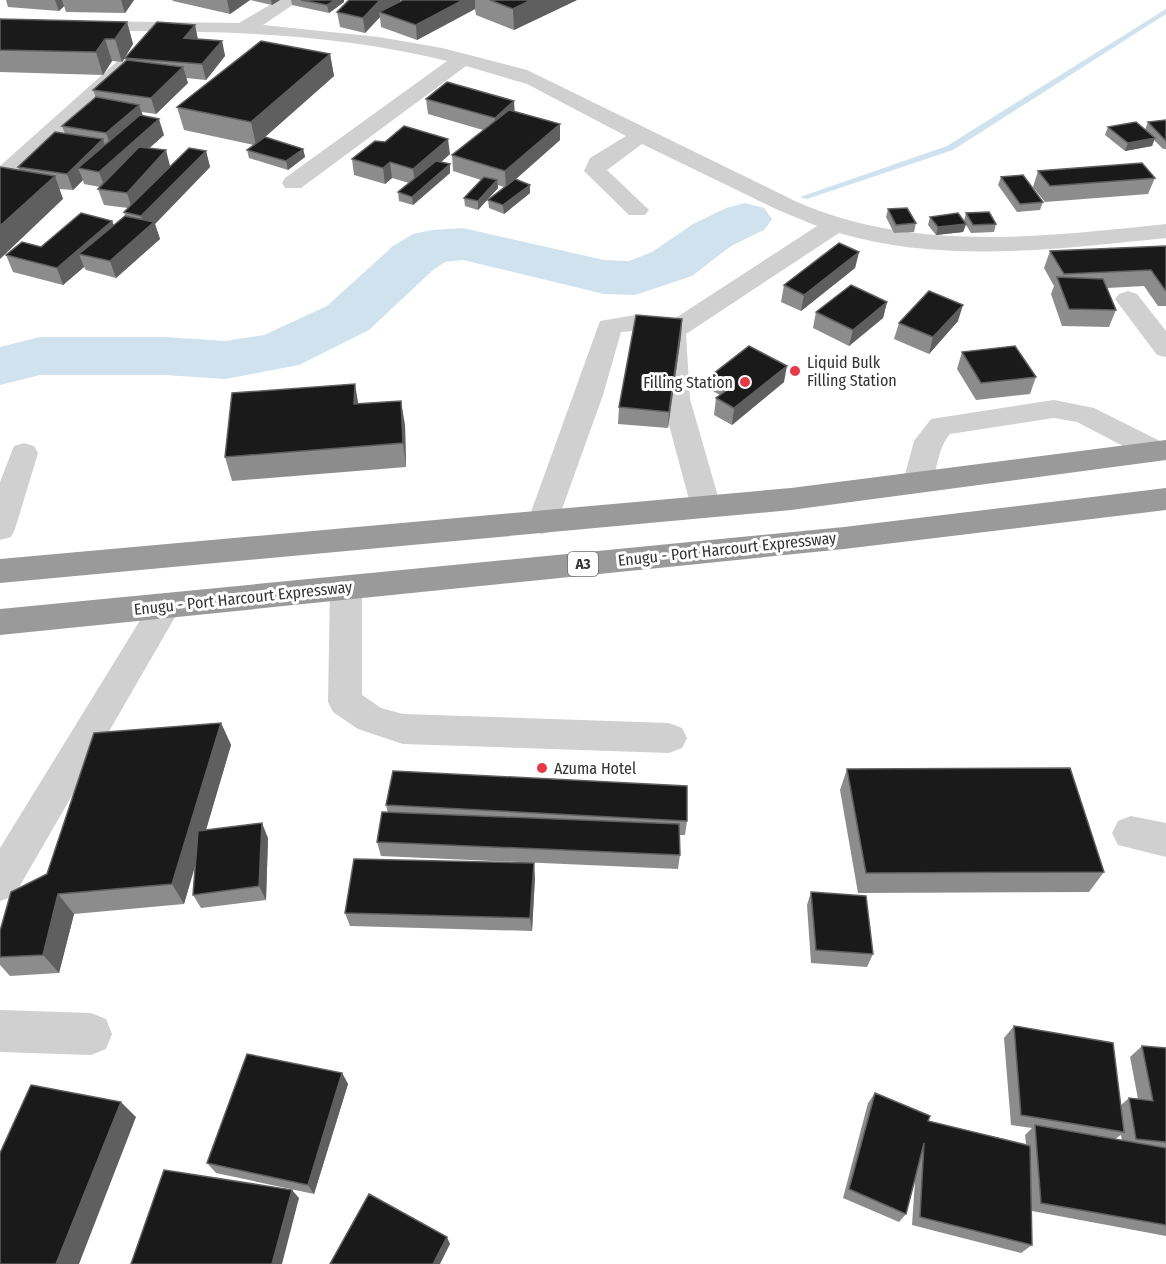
<svg xmlns="http://www.w3.org/2000/svg" width="1166" height="1264" font-family="'Fira Sans Condensed',sans-serif">
<style>
.lines{fill:none;stroke-linecap:round;stroke-linejoin:round}
.stream{fill:#cfe2ee;fill-rule:evenodd}
.river{fill:#cfe2ee;fill-rule:evenodd}
.minor{fill:#d0d0d0;fill-rule:evenodd}
.highway{fill:#9a9a9a;fill-rule:evenodd}
.wall{fill:#8c8c8c;fill-rule:evenodd}
.shaded-wall{fill:#5f5f5f}
.building{fill:#1a1a1a;stroke:#5f5f5f;stroke-width:1.5}
.poi-dot{fill:#e63946;stroke:#fff;stroke-width:2}
.labels{text-anchor:middle;dominant-baseline:central;stroke-width:6;stroke-linejoin:round;paint-order:stroke}
.shield{fill:#fff;stroke:#707070;stroke-width:1.5}
.shield-label{font-size:15px;font-weight:bold;fill:#333}
.poi-label{font-size:16px;fill:#333;stroke:#fff;text-anchor:start}
.street-label{font-size:16px;fill:#333;stroke:#fff}
</style>
<rect width="100%" height="100%" fill="#fff"/>
<g class="lines">
<path class="stream" d="M1166 9V14L953 150 807 199 800 197 947 146Z"/>
<path class="river" d="M745 203 764 208 772 219 764 230 731 246 692 276 635 295 604 294 463 260 445 262 433 270 369 330 299 365 225 379 165 375H40L0 385V347L40 337H165L225 341 264 335 327 306 393 246 413 234 432 230 463 228 604 260 629 261 652 252 693 224 726 208Z"/>
<path class="minor" d="M278 0H300L263 25 379 37 442 48 527 70 795 201C912 253 1042 237 1166 224V238C1058 249 945 264 839 233L686 334 690 399 721 507 717 515 706 518 695 515 691 507 662 399V338L645 330 621 332 603 395 557 523 553 531 542 534 531 531 527 523 600 321 635 315 671 321 817 226 778 210 642 144 607 170 649 210 645 215H629L584 171 590 158 626 136 527 84 466 66 301 188H285L282 183 285 178 447 61C302 25 148 31 0 32V20L239 23Z
M128 56 135 58 138 62 135 66 8 183 0 185V166L121 58Z
M1128 291 1137 294 1166 331V357L1157 355 1115 299 1119 294Z
M1054 400 1094 408 1166 444V458L1156 461 1146 458 1077 422 1054 418 950 434C936 450 939 471 928 489L918 492 908 489 903 482 914 441 931 419Z
M24 443 34 446 38 453 15 529 11 537 0 540V482L14 446Z
M346 576 357 579 362 588V695L381 708 403 714 669 723 682 728 687 738 682 748 669 753 403 744 358 729 333 712 328 702 330 588 335 579Z
M166 593 177 596 182 605 14 896 0 901V848L155 596Z
M1131 816 1166 823V857L1118 845 1112 833 1118 821Z
M0 1010 91 1013 106 1019 112 1034 106 1049 91 1055 0 1052Z"/>
<path class="highway" d="M1166 440V460L791 510 0 583V559L791 488Z
M1166 488V510L844 549 0 635V609L844 527Z"/>
</g>
<path class="wall" d="M6 0H134L125 13 66 12 64 6 59 11 8 7Z
M172 0H280L272 5 250 0 230 14 173 1Z
M291 0H344V2L329 13 292 5Z
M349 0H400V2L403 0H577L514 30 476 15 475 9 417 40 381 27 380 17 365 33 340 27 337 12Z
M0 19 127 22 133 44 122 62 112 61 103 75 0 72Z
M195 25 198 39 222 41 225 56 206 80 186 78 188 83 156 114 142 112 143 116 164 135 149 148 170 166 206 151 210 167 155 224 160 239 116 278 86 270 84 267 63 285 13 272 6 255 41 247 112 221 114 225 125 216 124 212 128 208 104 205 98 189 100 187 84 184 83 180 73 190 59 189 63 199 19 170 18 167 65 134 62 126 96 98 93 90 126 61 125 58Z
M330 54 334 76 265 137 303 149 305 157 288 170 249 158 247 150 254 145 184 130 177 107Z
M426 99 514 101V111L560 140 515 179 530 193 504 214 489 208 488 200 504 187 498 185V188L478 210 465 206 464 198 481 180 453 171 452 155 483 130 428 114Z
M1166 120V149H1163L1154 140 1152 146 1125 151 1105 135 1108 127 1145 130 1148 122Z
M450 154 441 162 450 164V173L413 205 399 201 398 192 409 183 392 178 385 184 354 175 352 159Z
M1038 171 1155 178 1148 194 1045 202 1033 187Z
M1001 177 1043 202 1040 210 1017 212 998 185Z
M888 209 916 223 914 232 894 233 886 217Z
M966 213 996 224 994 232 971 233 966 225 963 232 936 235 928 225 930 217 964 221Z
M1166 246V306H1158L1144 286 1107 288 1116 310 1109 327 1062 326 1051 294 1054 286 1044 268 1050 251Z
M859 252 855 268 801 311 781 302 784 285Z
M887 302 883 318 849 346 813 328 816 312Z
M682 319 681 336 668 428 618 424 619 407Z
M958 321 929 354 894 339 899 323Z
M962 352 1036 377 1030 394 976 400 957 369Z
M713 374 784 382 732 425 714 415 716 398 720 395 711 390Z
M358 404 405 425 406 467 232 481 225 457Z
M221 723 231 745 206 830 268 838 266 900 201 908 193 895 195 864 184 904 74 914 59 973 10 976 0 965V931L47 874Z
M847 769 1104 872 1089 892 858 893 840 790Z
M386 805 687 821 685 835H679L680 855 678 869 381 856 377 842 388 813Z
M535 877 532 931 350 926 345 913Z
M811 892 873 954 867 967 811 963 807 905Z
M1014 1026 1121 1105 1129 1098 1138 1099 1130 1057 1142 1046 1166 1048V1236L1032 1211V1245L1021 1253 912 1225 915 1181 906 1214 899 1222 843 1198 868 1103 875 1093 928 1121 1026 1144 1025 1135 1032 1128 1011 1125 1004 1038ZM1121 1135 1122 1141 1115 1139Z
M342 1073 348 1084 314 1194 216 1173 207 1163Z"/>
<path class="shaded-wall" d="M55 0H62L64 6 59 11Z
M121 0H134L125 13Z
M227 0H250L230 14Z
M271 0H280L272 5Z
M335 0H344V2L329 13 327 5Z
M380 0H400V3L383 14 379 12 380 17 365 33 363 18Z
M463 0H475V9L417 40 416 25Z
M531 0H577L514 30 513 9Z
M127 22 133 44 122 62 115 39Z
M195 25 198 41 184 38Z
M105 39 112 61 103 75 96 52Z
M222 41 225 56 206 80 202 64Z
M330 54 334 76 256 145 251 122Z
M183 67 188 83 156 114 151 98Z
M514 101 515 116 496 134 495 118Z
M139 105 144 120 112 149 106 133Z
M159 119 164 135 105 188 99 172Z
M560 124V140L506 188 505 171Z
M1155 138 1152 146 1125 151 1128 143Z
M103 139 108 155 78 168 83 180 73 190 67 174Z
M448 139 450 154 415 185 413 169Z
M303 149 305 157 288 170 286 161Z
M166 150 170 166 132 209 127 193Z
M206 151 210 167 155 224 160 239 116 278 110 261 146 230 141 216Z
M390 162 392 178 385 184 383 168Z
M450 164V173L413 205 412 197Z
M55 176 63 199 0 259V226Z
M497 180 498 188 478 210V201Z
M530 185V193L504 214 503 205Z
M112 221 118 237 79 254 84 267 63 285 57 268Z
M966 224 963 232 936 235 938 227Z
M859 252 855 268 801 311 804 295Z
M887 302 883 318 849 346 853 330Z
M963 305 958 321 929 354 933 337Z
M682 319 681 336 668 428 669 412Z
M787 366 784 382 732 425 734 408Z
M355 384 359 408 354 404Z
M401 401 405 425 406 467 403 443Z
M221 723 231 745 184 904 172 884Z
M262 823 268 838 266 900 259 886Z
M534 863 535 877 532 931 530 918Z
M58 894 74 914 59 973 43 955Z
M342 1073 348 1084 314 1194 308 1185Z
M121 1102 136 1117 79 1264H56Z
M292 1190 299 1198 282 1264H272Z
M447 1237 450 1244 440 1264H433Z"/>
<path class="building" d="M301 0H335L327 5Z
M349 0H380L363 18 337 12Z
M403 0H463L416 25 379 12Z
M490 0H531L513 9Z
M0 19 127 22 115 39H105L96 52 0 50Z
M157 22 195 25 184 38 222 41 202 64 125 58Z
M261 41 330 54 251 122 177 107Z
M127 60 183 67 151 98 93 90Z
M447 82 514 101 495 118 426 99Z
M96 97 139 105 106 133 62 126Z
M509 110 560 124 505 171 452 155Z
M140 115 159 119 99 172 78 168Z
M1166 120V141L1148 122Z
M1136 122 1155 138 1128 143 1108 127Z
M404 126 448 139 413 169 390 162 383 168 352 159 375 141 385 142Z
M55 132 103 139 67 174 18 167Z
M265 137 303 149 286 161 247 150Z
M139 147 166 150 127 193 98 189Z
M189 148 206 151 141 216 124 212Z
M436 161 450 164 412 197 398 192Z
M1142 163 1155 178 1050 186 1038 171Z
M0 167 55 176 0 226Z
M1023 175 1043 202 1020 204 1001 177Z
M484 177 497 180 478 201 464 198Z
M515 179 530 185 503 205 488 200Z
M907 208 916 223 896 225 888 209Z
M989 212 996 224 973 225 966 213Z
M81 213 112 221 57 268 6 255 22 242 41 247Z
M958 213 966 224 938 227 930 217Z
M125 216 154 222 110 261 79 254Z
M839 243 859 252 804 295 784 285Z
M1166 246V290H1165L1151 270 1064 274 1050 251Z
M1057 277 1103 279 1116 310 1069 309Z
M851 285 887 302 853 330 816 312Z
M929 291 963 305 933 337 899 323Z
M636 315 682 319 669 412 619 407Z
M749 346 787 366 734 408 716 398 734 385 713 374Z
M1015 346 1036 377 981 383 962 352Z
M355 384 354 404 401 401 403 443 225 457 232 393Z
M221 723 172 884 58 894 43 955 0 957V931L11 892 47 874 94 733Z
M1070 768 1104 872 866 873 847 769Z
M393 771 687 786V821L386 805Z
M382 812 679 824 680 855 377 842Z
M262 823 259 886 193 895 198 831Z
M354 859 534 863 530 918 345 913Z
M811 892 866 896 873 954 816 950Z
M1014 1026 1113 1043 1124 1132 1021 1115Z
M1142 1046 1166 1048V1142L1136 1139 1129 1098 1153 1101Z
M247 1054 342 1073 308 1185 207 1163Z
M31 1085 121 1102 56 1264H0V1153Z
M875 1093 930 1116 928 1121 1030 1146 1032 1245 920 1217 924 1143 906 1214 849 1189Z
M1035 1125 1166 1148V1225L1041 1203Z
M164 1170 292 1190 272 1264H131Z
M369 1194 447 1237 433 1264H330Z"/>
<g class="poi-dot">
<circle cx="795" cy="371" r="6"/>
<circle cx="745" cy="382" r="6"/>
<circle cx="542" cy="768" r="6"/>
</g>
<g class="labels">
<rect class="shield" x="568" y="552" width="30" height="24" rx="4.5"/>
<g class="shield-label">
<text x="583" y="564">A3</text>
</g>
<g class="poi-label">
<text x="807" y="362">Liquid Bulk<tspan x="807" dy="18">Filling Station</tspan></text>
<text x="733" y="382" text-anchor="end">Filling Station</text>
<text x="554" y="768">Azuma Hotel</text>
</g>
<g class="street-label">
<text transform="translate(727 549) rotate(-6)">Enugu - Port Harcourt Expressway</text>
<text transform="translate(243 598) rotate(-6)">Enugu - Port Harcourt Expressway</text>
</g>
</g>
</svg>
